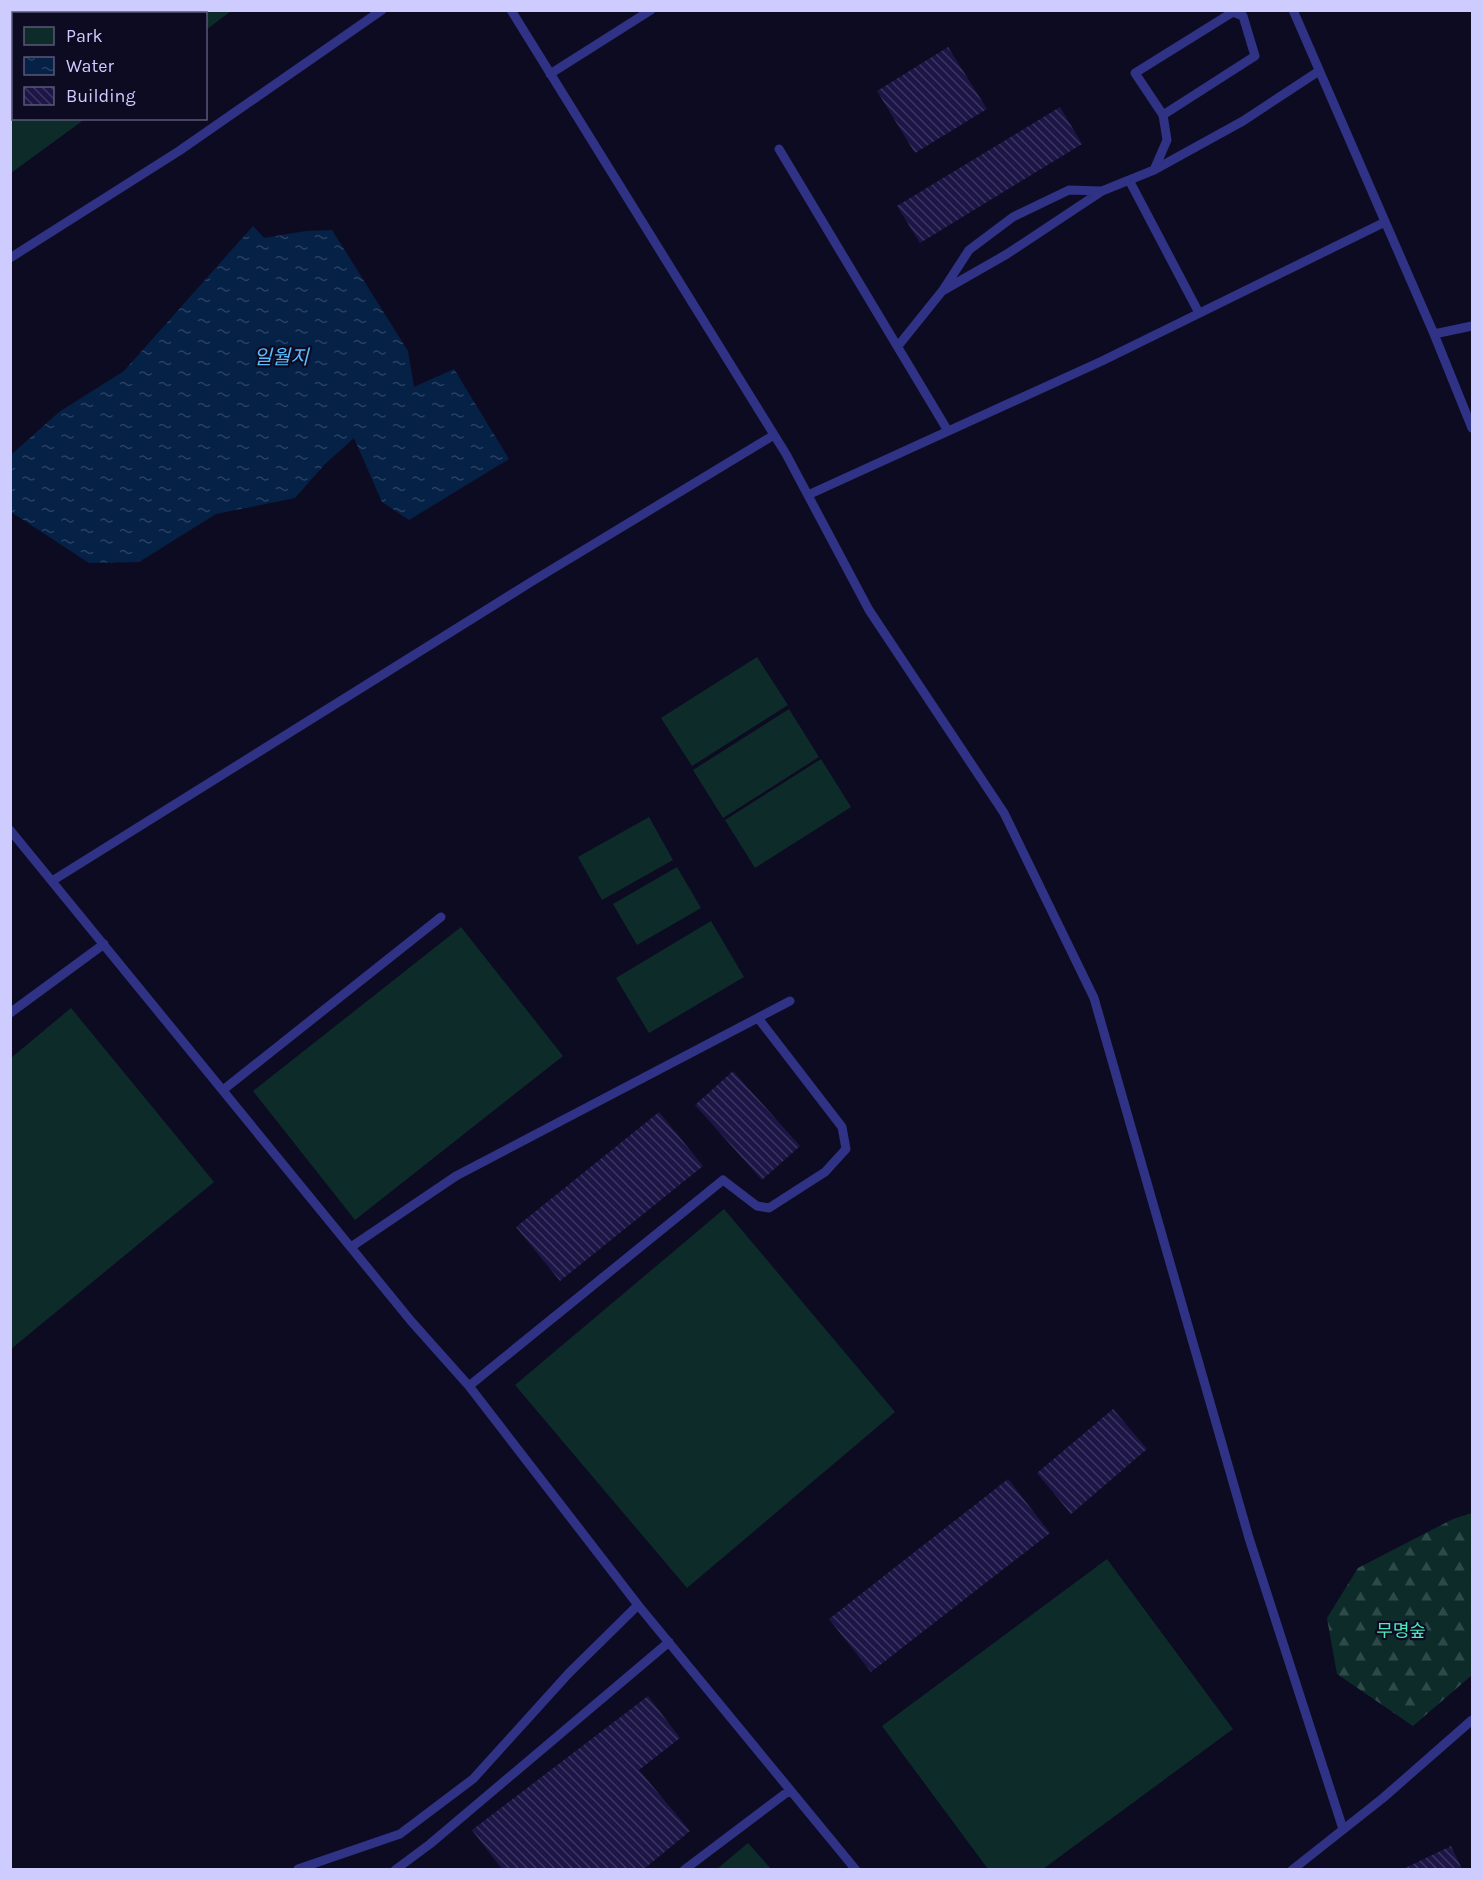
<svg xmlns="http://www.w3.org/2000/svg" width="1483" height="1880" font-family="Karla,'Noto Sans KR',sans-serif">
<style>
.green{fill:#0d2c29}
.forest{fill:url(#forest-firs)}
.water{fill:url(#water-ripples)}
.building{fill:url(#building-back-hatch)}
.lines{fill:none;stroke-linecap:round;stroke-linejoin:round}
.lane{stroke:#303286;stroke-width:9}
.labels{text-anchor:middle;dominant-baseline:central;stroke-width:4.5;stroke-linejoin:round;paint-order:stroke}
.park-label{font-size:18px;fill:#4becba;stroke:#0d0b22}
.water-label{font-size:20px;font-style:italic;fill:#5abcff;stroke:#0d0b22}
</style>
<defs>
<pattern id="forest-firs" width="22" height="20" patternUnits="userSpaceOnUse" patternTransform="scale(1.5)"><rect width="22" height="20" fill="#0d2c29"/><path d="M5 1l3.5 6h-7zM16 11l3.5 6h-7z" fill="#2f4949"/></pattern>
<pattern id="water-ripples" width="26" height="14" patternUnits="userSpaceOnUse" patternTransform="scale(1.5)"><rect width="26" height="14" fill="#062146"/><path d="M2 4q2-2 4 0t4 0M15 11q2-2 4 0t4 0" fill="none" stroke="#294062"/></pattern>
<pattern id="building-back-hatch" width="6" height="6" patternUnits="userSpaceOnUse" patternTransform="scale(1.5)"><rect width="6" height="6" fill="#1c1545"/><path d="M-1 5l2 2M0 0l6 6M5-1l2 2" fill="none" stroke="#3c3661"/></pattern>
</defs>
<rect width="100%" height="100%" fill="#0d0b22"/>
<path class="green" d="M11 10H231V11L206 30V14H14V118L85 119 11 173Z
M757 657 788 705 692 766 661 718Z
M789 709 819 757 723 818 693 770Z
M821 759 851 807 755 868 725 820Z
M649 817 673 860 602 900 578 857Z
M677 867 701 908 637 945 613 904Z
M711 921 744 977 649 1033 616 978Z
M461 927 563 1056 355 1220 253 1091Z
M71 1008 214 1182 11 1349V1058Z
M724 1209 895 1412 687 1588 515 1385Z
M1107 1559 1233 1729 1043 1869H988L882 1726Z
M748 1843 771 1869H717Z"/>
<path class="forest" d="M1472 1513V1675L1413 1726 1337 1674 1327 1618 1358 1568 1453 1519Z"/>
<path class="water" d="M253 226 264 238 306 231 332 230 408 351 414 387 454 369 509 459 409 520 382 502 354 438 325 464 295 498 216 514 139 562 89 563 11 512 10 458 12 454 59 412 124 371Z"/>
<path class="building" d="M948 47 987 109 915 153 877 91Z
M1060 107 1082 144 920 243 897 206Z
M733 1071 800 1146 762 1180 695 1105Z
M659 1112 703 1166 560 1281 516 1227Z
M1113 1409 1147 1449 1071 1514 1037 1473Z
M1008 1479 1050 1533 871 1672 829 1619Z
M648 1696 680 1738 639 1770 690 1831 644 1869H502L472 1830Z
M1451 1846 1462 1869H1403Z"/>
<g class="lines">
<path class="lane" d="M511 10 786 454 869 610 1004 813 1094 998 1249 1538 1343 1829
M1293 10 1434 334 1472 428
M1233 12 1243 16 1255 56 1163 115 1135 73Z
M550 74 651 10
M779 149 948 431
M1154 170 1167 140 1163 115
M1129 180 1199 313
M10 258 179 151 382 10
M944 290 1007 254 1102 191
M1434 334 1472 326
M898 346 943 290 969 250 1013 217 1069 190 1102 191 1154 170 1243 121 1319 71
M808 495 1102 361 1385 222
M10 830 411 1321 469 1386 638 1605 856 1870
M52 881 531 582 774 435
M10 1013 104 944
M223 1090 441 917
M351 1247 456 1176 790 1001
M469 1386 723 1180 757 1206 769 1208 825 1172 846 1149 842 1127 758 1018
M298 1869 400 1834 473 1779 569 1673 638 1605
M395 1870 430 1844 669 1642
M684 1870 790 1790
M1292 1870 1383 1798 1472 1720"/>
</g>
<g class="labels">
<g class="park-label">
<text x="1401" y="1631">무명숲</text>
</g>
<g class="water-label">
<text x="281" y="357">일월지</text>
</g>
</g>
<rect width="1483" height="1880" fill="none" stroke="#ceccff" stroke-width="24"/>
<rect x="12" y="12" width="195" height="108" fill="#0d0b22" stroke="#5a587a" stroke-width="1.5"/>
<rect x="24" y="27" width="30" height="18" fill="#0d2c29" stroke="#5a587a" stroke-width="1.5"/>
<text x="66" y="42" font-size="18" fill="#ceccff">Park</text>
<rect x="24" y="57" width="30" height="18" fill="url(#water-ripples)" stroke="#5a587a" stroke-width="1.5"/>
<text x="66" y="72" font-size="18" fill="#ceccff">Water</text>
<rect x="24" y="87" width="30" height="18" fill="url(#building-back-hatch)" stroke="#5a587a" stroke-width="1.5"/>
<text x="66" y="102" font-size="18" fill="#ceccff">Building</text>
</svg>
